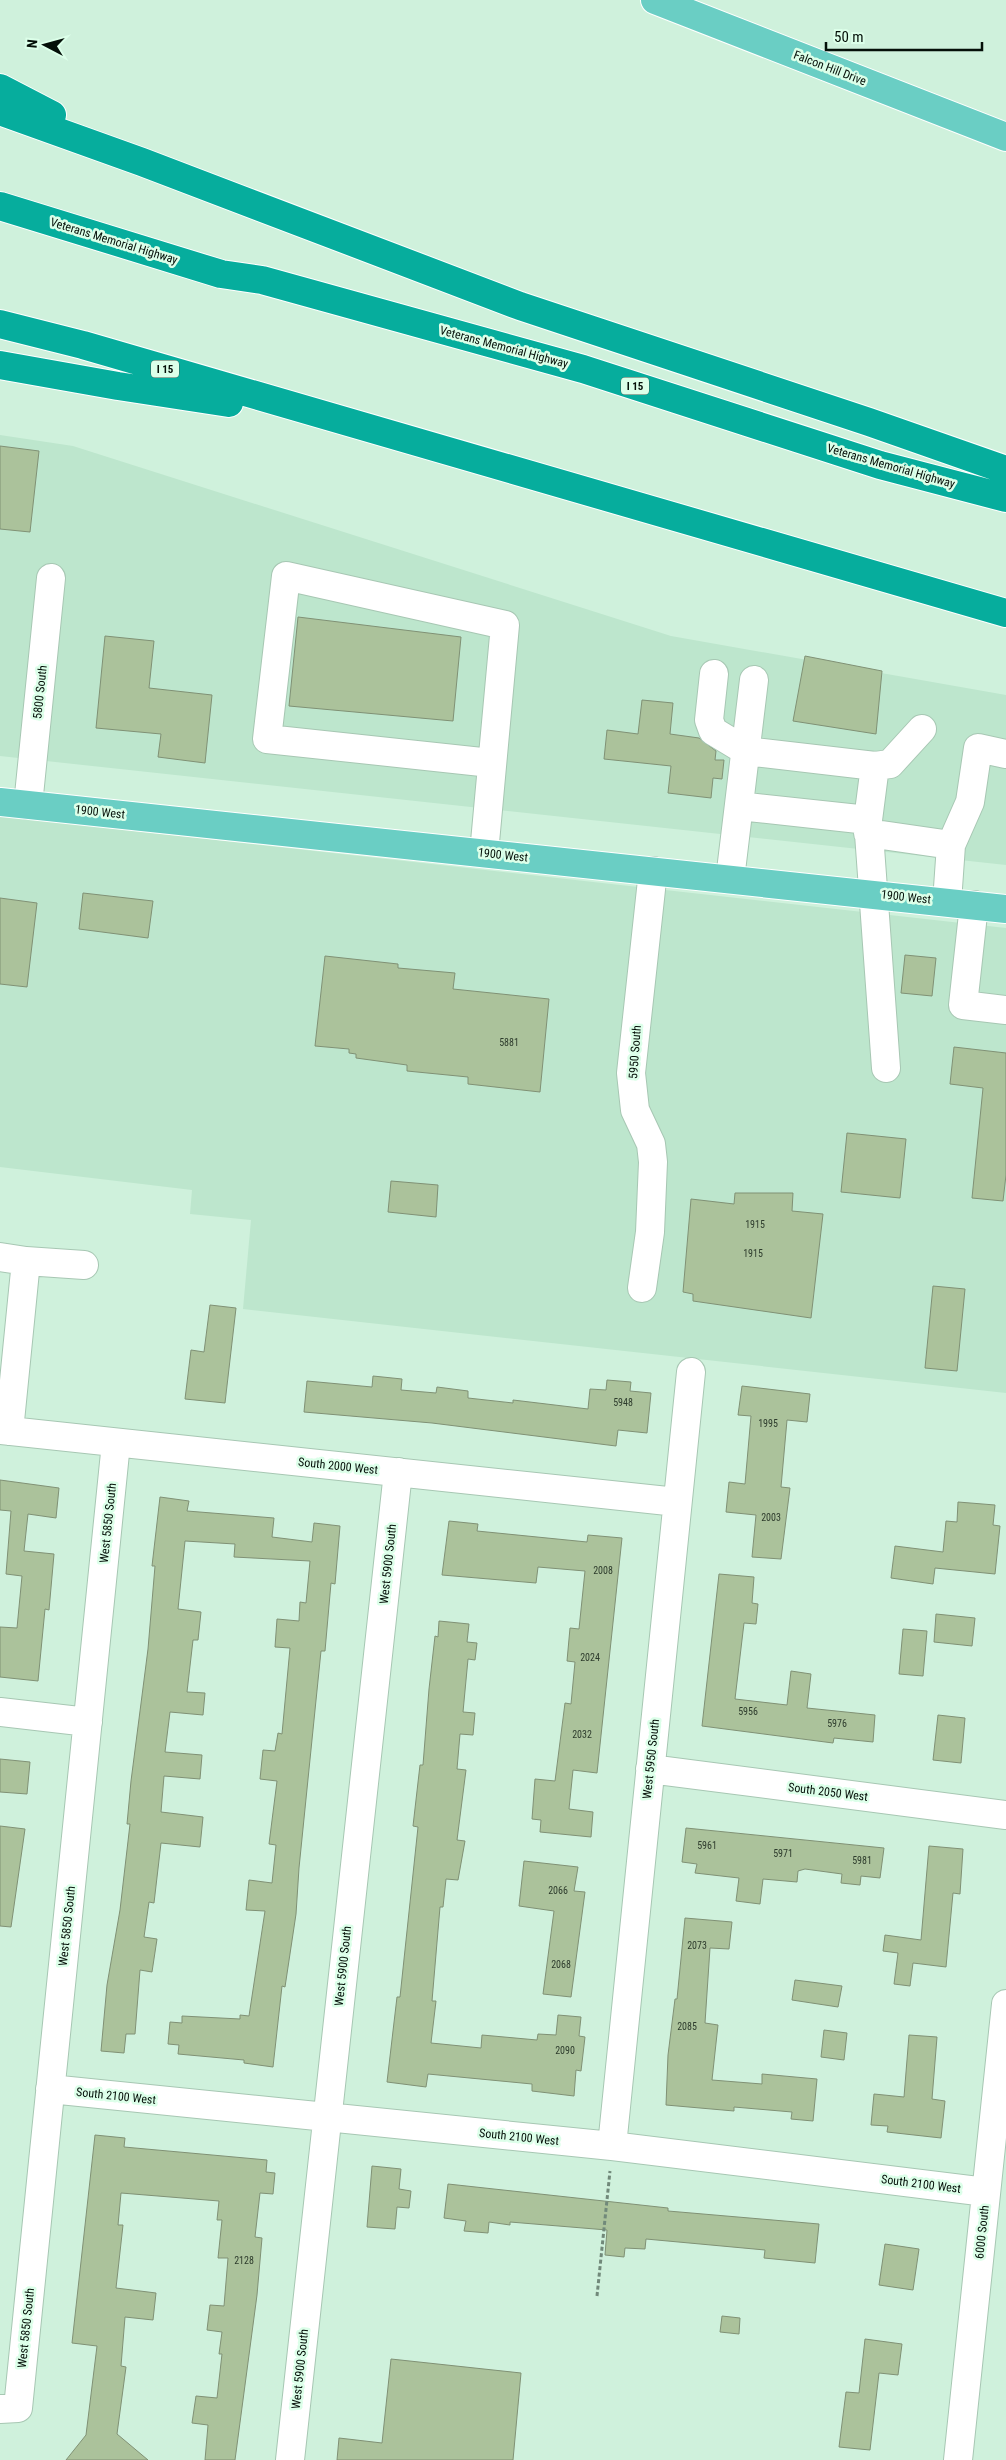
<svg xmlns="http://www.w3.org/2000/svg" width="1006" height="2460" font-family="'Roboto Condensed',sans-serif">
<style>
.built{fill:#bde6cd}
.building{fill:#abc29b;stroke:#809175}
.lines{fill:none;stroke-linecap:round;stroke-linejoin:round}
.minor-casing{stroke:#a7c7b3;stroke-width:30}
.major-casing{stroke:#fff;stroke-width:30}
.highway-casing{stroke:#fff;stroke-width:30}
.path{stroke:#71897a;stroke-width:3;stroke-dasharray:4 2.5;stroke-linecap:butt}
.minor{stroke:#fff;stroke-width:28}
.major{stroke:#6acec4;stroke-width:28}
.highway{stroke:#06ad9d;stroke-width:28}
.labels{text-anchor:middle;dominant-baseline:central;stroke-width:5;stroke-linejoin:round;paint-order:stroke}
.number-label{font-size:10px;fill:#2e3c2d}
.shield{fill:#dcffe9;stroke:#45574c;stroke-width:1}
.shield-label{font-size:11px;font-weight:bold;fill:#040f08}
.street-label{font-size:12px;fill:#040f08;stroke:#dcffe9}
</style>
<rect width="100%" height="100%" fill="#cff1dc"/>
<path class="built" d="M0 435 73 446 671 636 1006 695V865L0 756Z
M0 816 1006 928V1393L243 1309 251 1220 190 1214 192 1190 0 1167Z"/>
<path class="building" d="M0 446 39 451 30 532 0 529Z
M298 617 461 637 453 721 289 706Z
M105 636 154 641 149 688 212 695 205 763 158 757 161 734 96 728Z
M805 656 882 671 876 734 793 721Z
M642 700 673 703 670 734 699 738 716 751 715 760H724L722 779 713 778 711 798 668 793 671 766 604 759 607 730 638 734Z
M83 893 153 901 148 938 79 929Z
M0 898 37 903 27 987 0 984Z
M905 955 936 958 932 996 901 993Z
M325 956 398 964V968L455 973 453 989 549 999 540 1092 468 1084V1077L407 1071V1065L356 1058V1054L349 1053V1049L315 1046Z
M954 1047 1006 1053V1175L1003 1201 972 1198 983 1088 950 1084Z
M847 1133 906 1139 900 1198 841 1192Z
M391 1181 438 1185 436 1217 388 1212Z
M735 1193H793L792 1211 823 1214 811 1318 693 1301V1294L683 1292 691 1199 734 1204Z
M933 1286 965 1289 957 1371 925 1368Z
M210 1305 236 1308 225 1403 185 1399 191 1350 204 1352Z
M373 1376 402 1379 401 1390 436 1393 437 1387 468 1391V1398L513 1403V1400L588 1409 590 1389 606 1390 607 1380 631 1382 630 1391 651 1393 647 1433 618 1430 616 1446 432 1423 304 1412 307 1381 372 1387Z
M742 1386 810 1394 807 1422 787 1420 781 1487 790 1488 781 1559 752 1557 756 1515 726 1512 729 1482 745 1484 751 1416 738 1415Z
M0 1480 59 1488 56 1518 28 1514 24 1551 54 1554 49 1610 45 1609 38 1681 0 1677V1627L17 1628 22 1576 6 1574 11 1511 0 1510Z
M160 1497 189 1501 187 1511 274 1518 272 1537 312 1542 314 1523 340 1526 335 1584 331 1583 325 1651H321L299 1868 296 1914 285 1987 282 1986 273 2067 244 2063V2060L178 2054 179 2045 168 2044 170 2022 182 2023V2016L240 2019V2015L249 2016 265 1911 246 1910 249 1880 272 1883 276 1845 269 1844 277 1781 260 1779 263 1750 275 1751 278 1733 282 1734 290 1648 275 1647 277 1619 299 1621 300 1602 306 1603 310 1561 234 1557 235 1544 185 1541 178 1609 201 1612 198 1640H193L187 1692 205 1693 203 1715 170 1712 165 1752 202 1755 200 1779 164 1776 161 1812 203 1817 200 1847 161 1843 154 1903 149 1902 144 1937 157 1939 152 1972 140 1970 135 2034H126L124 2053 101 2051 107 1985 120 1910 130 1824H127L131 1781 148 1649 155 1566H152Z
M958 1502 995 1505 993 1525 1000 1526 995 1574 935 1568 933 1584 891 1578 895 1546 943 1552 946 1521 957 1522Z
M449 1521 478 1524 477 1531 587 1542 588 1535 622 1538 597 1773 573 1770 569 1809 593 1812 591 1837 540 1832 541 1820 532 1819 535 1779 555 1781 565 1703 571 1704 575 1662 567 1661 570 1628 579 1629 585 1571 538 1567 536 1583 442 1575Z
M719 1574 754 1577 752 1603 758 1604 756 1624 744 1623 735 1699 787 1705 791 1671 811 1674 807 1708 875 1715 873 1742 834 1738 833 1743 702 1726Z
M936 1614 975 1618 972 1646 934 1642Z
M439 1621 469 1624 467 1642 477 1643 475 1660 468 1659 463 1712 475 1713 473 1735 460 1734 457 1769 466 1770 457 1840 465 1841 458 1880 446 1879 443 1907H440L432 2001H436L431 2043 481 2048 482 2035 537 2040 538 2034 556 2035 558 2015 581 2017 579 2036 585 2037 581 2071 576 2070 574 2096 532 2091V2084L428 2074 426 2087 387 2082 397 1997H400L418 1827 413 1826 420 1765H423L429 1689 435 1636 438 1637Z
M903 1629 927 1631 923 1676 899 1674Z
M938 1715 965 1718 961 1763 933 1760Z
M0 1759 30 1762 27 1794 0 1792Z
M0 1826 25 1829 11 1927 0 1926Z
M686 1828 884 1848 880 1878 861 1876 860 1885 841 1883 842 1874 805 1869 798 1871 797 1882 763 1879 760 1904 736 1901 739 1878 695 1873 697 1864 682 1862Z
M929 1846 963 1849 960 1894 953 1893 946 1967 913 1963 910 1986 894 1984 898 1953 883 1951 885 1935 921 1940Z
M524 1861 578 1867 574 1891 585 1892 571 1997 543 1994 554 1911 519 1906Z
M685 1918 732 1922 729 1949 710 1948 705 2023 718 2025 712 2080 762 2084V2074L817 2079 813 2121 791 2119 792 2112 734 2107V2111L666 2105 668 2055 675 1999H677Z
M795 1980 842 1986 838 2007 792 2000Z
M824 2030 847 2033 844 2060 821 2057Z
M909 2035 937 2037 932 2099 945 2101 941 2138 887 2132 888 2126 871 2125 874 2094 904 2097Z
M95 2135 125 2138 124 2147 267 2160 266 2172 275 2173 273 2194 260 2193 255 2237 262 2238 257 2295 235 2460H205L208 2425 192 2423 196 2396 217 2398 222 2354H219L222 2332 207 2330 210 2305 224 2306 228 2258H218L222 2220H217L219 2201 121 2193 118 2225H123L116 2288 156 2293 153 2320 125 2317 121 2366 126 2367 117 2434 148 2460H66L86 2435 97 2346 72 2343Z
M372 2166 401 2169 399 2189 411 2191 409 2208 397 2207 395 2229 367 2227Z
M448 2184 668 2208V2211L819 2224 815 2263 764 2258 765 2250 646 2239 645 2249 625 2248 624 2257 605 2255 607 2230 510 2222V2225L489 2222 488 2233 464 2231 466 2221 444 2218Z
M885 2244 919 2249 913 2290 879 2285Z
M722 2316 740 2318 739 2334 720 2332Z
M865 2339 902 2344 898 2375 879 2373 870 2450 839 2447 846 2392 859 2393Z
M391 2359 521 2373 513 2460H337L339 2438 382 2443Z"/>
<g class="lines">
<g class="minor-casing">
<path id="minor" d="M714 674 709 720 713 731 746 751 875 766 868 820 739 806
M875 766 890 764 922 729
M28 805 51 578
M868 820 886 1068
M868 833 951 845 947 902
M951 845 970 802 978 748 1006 754
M484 853 505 625 286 576 267 739 491 763
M730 879 754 680
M974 905 963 1005 1006 1010
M0 1257 26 1261
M642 1288 650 1232 653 1162 651 1144 635 1110 631 1073 653 871
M0 1430 677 1502
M9 1431 26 1261 84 1265
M0 1712 88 1722
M650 1769 1006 1815
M50 2089 612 2146 986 2192
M612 2146 691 1372
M0 2409 18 2408 116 1443
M290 2460 398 1472
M958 2460 1006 2004"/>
</g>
<g class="major-casing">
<path id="major" d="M655 0 1006 137
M0 802 1006 909"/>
</g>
<g class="highway-casing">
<path id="highway" d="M0 88 52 115
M0 111 142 162 520 306 869 422 1006 470
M0 206 221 274 262 280 583 369 880 465 1006 498
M0 324 83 345 1006 613
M0 365 118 386 229 403"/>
</g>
<path class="path" d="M597 2296 610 2171"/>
<use href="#minor" class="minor"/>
<use href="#major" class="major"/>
<use href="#highway" class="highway"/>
</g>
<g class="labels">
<g class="number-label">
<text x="509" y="1042">5881</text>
<text x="755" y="1224">1915</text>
<text x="753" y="1253">1915</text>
<text x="623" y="1402">5948</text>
<text x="768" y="1423">1995</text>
<text x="771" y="1517">2003</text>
<text x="603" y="1570">2008</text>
<text x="590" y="1657">2024</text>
<text x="748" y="1711">5956</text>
<text x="837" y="1723">5976</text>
<text x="582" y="1734">2032</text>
<text x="707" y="1845">5961</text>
<text x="783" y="1853">5971</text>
<text x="862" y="1860">5981</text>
<text x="558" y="1890">2066</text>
<text x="697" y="1945">2073</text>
<text x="561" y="1964">2068</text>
<text x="687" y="2026">2085</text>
<text x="565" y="2050">2090</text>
<text x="244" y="2260">2128</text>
</g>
<g class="shield">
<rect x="151" y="360.5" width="28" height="17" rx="4"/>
<rect x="621" y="377.5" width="28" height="17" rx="4"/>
</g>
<g class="shield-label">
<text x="165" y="369">I 15</text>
<text x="635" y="386">I 15</text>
</g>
<g class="street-label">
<text transform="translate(830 68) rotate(21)">Falcon Hill Drive</text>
<text transform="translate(114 241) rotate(17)">Veterans Memorial Highway</text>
<text transform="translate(504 347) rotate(15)">Veterans Memorial Highway</text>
<text transform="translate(891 466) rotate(16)">Veterans Memorial Highway</text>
<text transform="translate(40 692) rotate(-84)">5800 South</text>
<text transform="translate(100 812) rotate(6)">1900 West</text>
<text transform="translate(503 855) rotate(6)">1900 West</text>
<text transform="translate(906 897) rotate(6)">1900 West</text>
<text transform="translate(635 1052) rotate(-86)">5950 South</text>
<text transform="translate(338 1466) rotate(6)">South 2000 West</text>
<text transform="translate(108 1523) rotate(-84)">West 5850 South</text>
<text transform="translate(388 1564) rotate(-84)">West 5900 South</text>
<text transform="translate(651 1759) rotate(-84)">West 5950 South</text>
<text transform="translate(828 1792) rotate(7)">South 2050 West</text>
<text transform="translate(67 1926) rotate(-84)">West 5850 South</text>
<text transform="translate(343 1966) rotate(-84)">West 5900 South</text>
<text transform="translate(116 2096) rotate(6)">South 2100 West</text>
<text transform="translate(519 2137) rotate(6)">South 2100 West</text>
<text transform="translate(921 2184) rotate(7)">South 2100 West</text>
<text transform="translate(982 2232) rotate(-84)">6000 South</text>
<text transform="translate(26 2328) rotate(-84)">West 5850 South</text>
<text transform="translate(300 2369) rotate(-84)">West 5900 South</text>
</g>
</g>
<g transform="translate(45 45) rotate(276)" stroke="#dcffe9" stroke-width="4" paint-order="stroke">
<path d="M0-4L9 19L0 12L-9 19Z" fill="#040f08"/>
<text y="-8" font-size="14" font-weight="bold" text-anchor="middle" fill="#040f08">N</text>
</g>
<path d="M826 42v8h156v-8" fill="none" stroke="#040f08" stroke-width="2.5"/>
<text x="834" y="42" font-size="15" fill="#040f08" stroke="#dcffe9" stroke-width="4" paint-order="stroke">50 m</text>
</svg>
